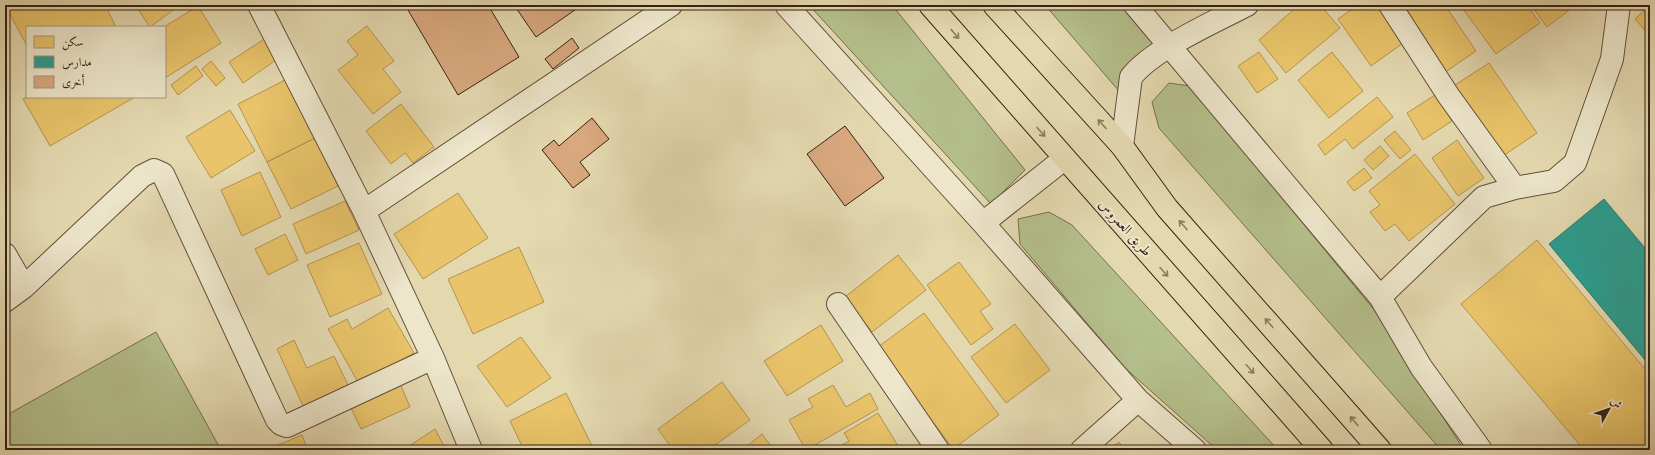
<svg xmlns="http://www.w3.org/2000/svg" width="1655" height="455" font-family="'Old Standard TT',Amiri,serif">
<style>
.green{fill:#b4bf8b;stroke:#74704e}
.homes{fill:#e9c46a;stroke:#b39350}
.schools{fill:#2a9d8f;stroke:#2d786a}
.building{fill:#d9a87e;stroke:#352112}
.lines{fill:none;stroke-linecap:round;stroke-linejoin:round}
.minor-casing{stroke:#614f39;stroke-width:24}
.major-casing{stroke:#352112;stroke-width:24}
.minor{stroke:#ede6cb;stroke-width:22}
.major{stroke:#e4d8af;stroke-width:22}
.oneway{stroke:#8c7c60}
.labels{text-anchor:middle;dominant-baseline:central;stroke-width:4;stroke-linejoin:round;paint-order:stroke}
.street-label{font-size:14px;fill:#352112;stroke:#ede6cb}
</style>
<rect width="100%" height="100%" fill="#e4d8af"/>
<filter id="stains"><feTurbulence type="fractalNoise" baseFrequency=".005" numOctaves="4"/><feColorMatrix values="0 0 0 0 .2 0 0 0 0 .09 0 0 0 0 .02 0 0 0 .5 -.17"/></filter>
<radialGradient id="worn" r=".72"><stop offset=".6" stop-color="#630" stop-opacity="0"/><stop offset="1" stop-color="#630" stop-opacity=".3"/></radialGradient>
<path class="green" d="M809 5H892L1025 170 991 204Z
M1045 5H1122L1155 43 1119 91Z
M1169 83 1190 86 1375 311 1464 450H1441L1159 128 1152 102Z
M1049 212 1072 225 1278 450H1217L1124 367 1020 244 1018 219Z
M156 332 221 450H5V416Z"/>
<path class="homes" d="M5 5H53L55 9 62 5H105L115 25 111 27H27V46Z
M135 5H180L150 27Z
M1299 5H1320L1340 28 1286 73 1259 40Z
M1358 5H1380L1406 41 1371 66 1338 19Z
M1396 5H1445L1476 51 1441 75Z
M1460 5H1527L1540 23 1496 54Z
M1531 5H1576L1547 27Z
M1650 5V36L1635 19Z
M198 6 221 43 165 78 164 27Z
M367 26 394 61 383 69 401 92 373 114 338 70 358 55 347 41Z
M266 38 279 58 243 83 229 62Z
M1259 52 1278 79 1257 93 1238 66Z
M1332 52 1363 91 1329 118 1298 80Z
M211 61 225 78 216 86 202 69Z
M1489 63 1537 133 1500 158 1452 87Z
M196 66 203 76 178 95 171 85Z
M285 80 315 138 267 162 238 104Z
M1435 95 1452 121 1423 140 1407 113Z
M27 97H135L50 146 23 99Z
M1377 97 1393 117 1353 149 1345 139 1325 155 1318 145Z
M401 104 434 147 413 163 405 153 391 164 366 131Z
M230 110 255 151 211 178 186 137Z
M1395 131 1411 150 1400 159 1384 140Z
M315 138 338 186 291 209 267 162Z
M1457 140 1484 178 1458 196 1432 158Z
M1380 146 1389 156 1373 170 1364 160Z
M1415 154 1455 204 1409 241 1395 224 1385 231 1370 212 1380 205 1369 191Z
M1364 168 1372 178 1354 191 1347 182Z
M260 172 281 217 242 236 221 190Z
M458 193 488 238 423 279 394 234Z
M345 201 359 230 306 254 293 224Z
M285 234 298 260 268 275 255 249Z
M1537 240 1650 375V450H1584L1461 304Z
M359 243 382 294 330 317 307 265Z
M519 247 544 302 473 334 448 279Z
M898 255 926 290 872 332 845 297Z
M959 262 991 304 980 311 993 329 971 345 927 285Z
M388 308 414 353 359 384 328 329 347 319 352 329Z
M924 313 999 415 953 449 878 347Z
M1015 324 1050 370 1006 403 971 357Z
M821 325 843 361 787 396 764 361Z
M521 337 551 378 507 407 477 366Z
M294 340 307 368 334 356 349 387 304 408 277 349Z
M399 381 410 407 361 429 349 404Z
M722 382 750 420 708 450H673L658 429Z
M833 385 846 407 870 393 878 409 806 450 789 420 813 407 808 399Z
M566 393 594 450H524L510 421Z
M878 413 900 449 833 450 849 441 844 433Z
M435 429 446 450H403Z
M762 434 774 450H742Z
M302 435 308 450H266Z
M1119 442 1125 450H1108Z"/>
<path class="schools" d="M1604 199 1650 254V366L1549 244Z"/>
<path class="building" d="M405 5H488L519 57 458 95Z
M514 5H582L536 37Z
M572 38 579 48 553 69 545 59Z
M592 118 609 139 580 162 590 175 573 188 542 150 554 140 559 146Z
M845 126 884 178 845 206 807 154Z"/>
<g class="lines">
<g class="minor-casing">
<path id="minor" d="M259 5 364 211 433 358 471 450
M786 5 983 223 1138 400 1195 450
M1135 5 1380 297 1421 367 1481 450
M1122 146 1131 77C1153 49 1214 22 1247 5
M1515 188 1554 181 1575 163 1612 59 1619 5
M364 211 671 5
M983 223 1064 159
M5 254 24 287
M1380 297 1484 197 1515 188 1448 95 1390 5
M5 301 24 287 142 176 154 170 163 174 277 420 281 424 287 426 433 358
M838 304 938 450
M1082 450 1138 400"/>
</g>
<g class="major-casing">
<path id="major" d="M930 5 1322 450
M994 5 1122 146 1167 208 1380 450"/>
</g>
<use href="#minor" class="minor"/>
<use href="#major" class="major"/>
</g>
<defs><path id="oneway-shaft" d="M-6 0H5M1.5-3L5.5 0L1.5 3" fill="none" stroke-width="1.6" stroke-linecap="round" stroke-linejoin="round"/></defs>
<g class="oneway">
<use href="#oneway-shaft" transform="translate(955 34) rotate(49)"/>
<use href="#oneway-shaft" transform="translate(1102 124) rotate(-132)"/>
<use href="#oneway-shaft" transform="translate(1041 132) rotate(49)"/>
<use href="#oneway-shaft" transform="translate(1183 225) rotate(-131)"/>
<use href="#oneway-shaft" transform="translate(1164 272) rotate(48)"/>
<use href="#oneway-shaft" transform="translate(1269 323) rotate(-131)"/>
<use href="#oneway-shaft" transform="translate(1250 369) rotate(48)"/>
<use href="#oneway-shaft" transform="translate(1354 421) rotate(-131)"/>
</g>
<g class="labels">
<g class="street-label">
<text transform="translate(1125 228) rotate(48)">طريق العمروس</text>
</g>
</g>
<rect width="1655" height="455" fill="none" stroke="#e4d8af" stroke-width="20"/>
<rect x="6" y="6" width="1643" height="443" fill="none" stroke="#352112" stroke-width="2"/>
<rect x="10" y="10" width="1635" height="435" fill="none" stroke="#352112"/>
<rect x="26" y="26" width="140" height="72" fill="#ede6cb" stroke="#a39781"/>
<rect x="34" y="36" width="20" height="12" fill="#e9c46a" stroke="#a39781"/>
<text x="62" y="46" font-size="12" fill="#352112">سكن</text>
<rect x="34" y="56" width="20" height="12" fill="#2a9d8f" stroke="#a39781"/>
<text x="62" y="66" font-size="12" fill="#352112">مدارس</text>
<rect x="34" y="76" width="20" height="12" fill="#d9a87e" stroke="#a39781"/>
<text x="62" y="86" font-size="12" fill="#352112">أخرى</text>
<g transform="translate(1609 409) rotate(50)" stroke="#ede6cb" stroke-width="3" paint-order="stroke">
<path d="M0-3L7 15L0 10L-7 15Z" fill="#352112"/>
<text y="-6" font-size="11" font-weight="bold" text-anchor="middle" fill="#352112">ش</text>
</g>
<rect width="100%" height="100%" filter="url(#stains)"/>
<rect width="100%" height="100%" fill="url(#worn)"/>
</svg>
